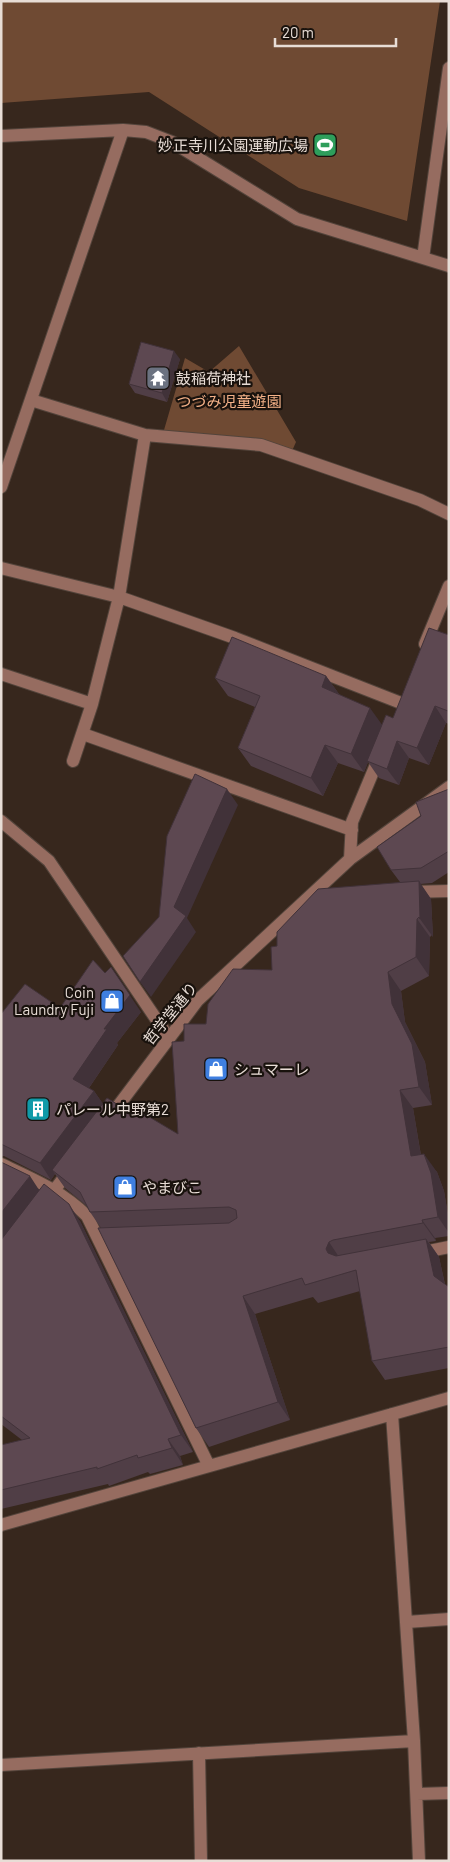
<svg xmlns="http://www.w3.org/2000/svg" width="450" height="1862" font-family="Barlow,'Noto Sans JP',sans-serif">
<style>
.green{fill:#6f4a33}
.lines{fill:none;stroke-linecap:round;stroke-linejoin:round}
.minor-casing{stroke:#53443b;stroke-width:14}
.minor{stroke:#966c60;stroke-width:12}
.wall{fill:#503e46}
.shaded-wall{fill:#413239}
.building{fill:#5d4851;stroke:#413239}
.labels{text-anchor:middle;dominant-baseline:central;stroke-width:4.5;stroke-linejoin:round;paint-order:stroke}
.poi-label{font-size:15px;fill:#e8ddd6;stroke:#19120d;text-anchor:start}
.park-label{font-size:15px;fill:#f4b188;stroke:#19120d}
.street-label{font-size:15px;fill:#e8ddd6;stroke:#19120d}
</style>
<rect width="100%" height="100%" fill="#37271d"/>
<path class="green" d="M1 1H440L407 221 299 188 149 92 1 103Z
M239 346 296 442 292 451 164 430 185 358 209 372Z"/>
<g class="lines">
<g class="minor-casing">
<path id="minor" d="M1 136 123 130 146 132 172 142 297 219 449 266
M423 258 449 68
M31 400 145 435 261 445 420 500 449 514
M1 487 123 130
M1 568 119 597 235 638 401 703
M425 644 449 586
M1 674 92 704
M83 734 352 830
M73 761 92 704 119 597 145 435
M1 821 49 861 169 1038
M350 859 352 822 380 755
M409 892 449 891
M109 1118 198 1000 350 859 449 787
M1 1164C33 1179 62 1191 87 1216L209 1466
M44 1204 71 1168
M419 1253 449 1247
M392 1414 414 1741 419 1861
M1 1525 449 1398
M407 1622 449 1619
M199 1753 201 1861
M1 1765 414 1741
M417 1794 449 1793"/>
</g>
<use href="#minor" class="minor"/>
</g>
<path class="wall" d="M180 359 167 402 135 393 129 384Z
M449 635V724L446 723 429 765 409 758 399 785 379 778 368 762 364 772 338 763 323 796 251 766 238 748 255 707 228 696 215 678 326 676 339 694 382 725 393 718Z
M449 789V872L432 883 420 884 431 899 433 937 432 935 430 937 429 976 401 991 405 1022 425 1062 432 1105 413 1108 421 1155 437 1172 444 1191 449 1221V1236L435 1238 436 1241 429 1242 439 1257 445 1284 449 1287V1368L385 1380 372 1361 360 1291 318 1303 313 1297 255 1314 290 1420 209 1447 196 1428 101 1228 90 1212 87 1206 65 1188 55 1174 51 1180 4 1156 1 1157V1014L60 1008 141 1012 117 1043 118 1045 89 1088 94 1091 103 1104 138 1117 178 1134 184 1041 272 970 277 946 400 882 391 870 421 816Z
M1 1162 80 1221 193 1452 180 1456 183 1465 150 1474 148 1472 109 1486 108 1484 1 1509V1445L22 1440 1 1424Z"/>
<path class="shaded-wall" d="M174 351 180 359 167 402 162 393Z
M326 676 339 694 322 687Z
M435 706 446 723 429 765 417 748Z
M370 708 383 726 364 772 351 754Z
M397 741 409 758 399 785 387 769Z
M325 745 338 763 323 796 311 778Z
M227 789 238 805 187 918 196 932 151 997 140 982Z
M419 881 431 899 433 937 420 919Z
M417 919 430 937 429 976 416 957Z
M111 967 141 1012 117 1043 118 1045 84 1095 73 1079 104 1029Z
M388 972 401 991 405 1022 425 1062 432 1105 419 1087 392 1004Z
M400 1090 413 1108 424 1175 411 1156Z
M94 1091 106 1108 52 1170 55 1174 51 1180 40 1163Z
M424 1154 437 1172 444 1191 449 1221V1233L438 1217Z
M30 1176 41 1193 1 1245V1213Z
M69 1204 80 1221 193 1452 181 1435Z
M422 1220 435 1238 436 1241 423 1223Z
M426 1239 439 1257 447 1295 434 1276Z
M329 1242 341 1260 328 1253 326 1249Z
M243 1296 255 1314 290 1420 278 1402Z
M168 1439 180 1456 183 1465 172 1448Z"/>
<path class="building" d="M141 342 174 351 162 393 129 384Z
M429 628 449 635V709L448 711 435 706 417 748 397 741 387 769 367 761 386 715 393 718Z
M232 637 326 676 322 687 370 708 351 754 325 745 311 778 238 748 260 696 215 678Z
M195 774 227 789 174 907 186 916 140 982 123 956 159 917 167 836Z
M449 789V851L421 868 391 870 377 847 421 816 416 802Z
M419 881 420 919 419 917 417 919 416 957 388 972 392 1004 412 1044 419 1087 400 1090 411 1156 424 1154 431 1173 438 1217 422 1220 423 1223 333 1240 329 1242 326 1249 328 1253 336 1256 426 1239 434 1276 449 1287V1347L372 1361 356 1270 305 1285 302 1278 243 1296 278 1402 196 1428 98 1228 229 1223 237 1218 236 1210 229 1207 90 1212 80 1192 52 1170 107 1098 138 1117 141 1112 178 1134 172 1042 184 1041V1024H206L208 1004 233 969 272 970 271 947 277 946V932L318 889Z
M93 960 105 973 111 967 130 995 104 1029H107L73 1079 94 1091 40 1163 1 1144V1014L25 984 60 1008Z
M1 1162 30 1176 1 1213Z
M44 1184 69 1204 181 1435 168 1439 172 1448 138 1458 137 1455 97 1469V1467L1 1490V1445L30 1438 1 1416V1240Z"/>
<defs>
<g id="stadium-square" transform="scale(1.25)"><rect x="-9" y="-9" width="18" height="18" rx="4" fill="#2e9e5b" stroke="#19120d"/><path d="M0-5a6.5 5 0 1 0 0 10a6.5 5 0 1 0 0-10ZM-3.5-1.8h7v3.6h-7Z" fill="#fff"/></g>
<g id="temple-square" transform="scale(1.25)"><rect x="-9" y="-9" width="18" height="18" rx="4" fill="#6b7280" stroke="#19120d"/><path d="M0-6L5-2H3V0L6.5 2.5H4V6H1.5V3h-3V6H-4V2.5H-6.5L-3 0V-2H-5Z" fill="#fff"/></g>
<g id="shop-square" transform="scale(1.25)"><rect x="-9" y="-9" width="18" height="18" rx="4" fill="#3f7fe0" stroke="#19120d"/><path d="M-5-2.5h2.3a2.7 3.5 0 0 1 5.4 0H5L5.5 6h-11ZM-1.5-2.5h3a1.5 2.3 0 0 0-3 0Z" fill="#fff"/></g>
<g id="building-square" transform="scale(1.25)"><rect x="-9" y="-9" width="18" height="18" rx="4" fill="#0f9aa8" stroke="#19120d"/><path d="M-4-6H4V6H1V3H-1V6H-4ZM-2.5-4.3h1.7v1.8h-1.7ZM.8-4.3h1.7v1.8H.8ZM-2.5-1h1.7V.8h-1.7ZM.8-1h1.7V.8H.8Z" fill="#fff"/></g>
</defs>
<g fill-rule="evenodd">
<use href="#stadium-square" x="325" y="145"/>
<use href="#temple-square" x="158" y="378"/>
<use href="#shop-square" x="112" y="1001"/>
<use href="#shop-square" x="216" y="1069"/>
<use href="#building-square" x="38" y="1109"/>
<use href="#shop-square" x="125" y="1187"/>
</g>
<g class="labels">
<g class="poi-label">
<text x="308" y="145" text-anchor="end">妙正寺川公園運動広場</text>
<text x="176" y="378">鼓稲荷神社</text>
<text x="94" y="992" text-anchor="end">Coin<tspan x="94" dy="17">Laundry Fuji</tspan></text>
<text x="234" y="1069">シュマーレ</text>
<text x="56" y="1109">パレール中野第2</text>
<text x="142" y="1187">やまびこ</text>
</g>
<g class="park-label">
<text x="229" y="401">つづみ児童遊園</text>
</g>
<g class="street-label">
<text transform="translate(170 1013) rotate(-51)">哲学堂通り</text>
</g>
</g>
<rect width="450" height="1862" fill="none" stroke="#e8ddd6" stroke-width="5"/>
<path d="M275 38v8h121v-8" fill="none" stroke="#e8ddd6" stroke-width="2.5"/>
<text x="282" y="38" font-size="15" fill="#e8ddd6" stroke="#19120d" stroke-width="4" paint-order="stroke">20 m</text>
</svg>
